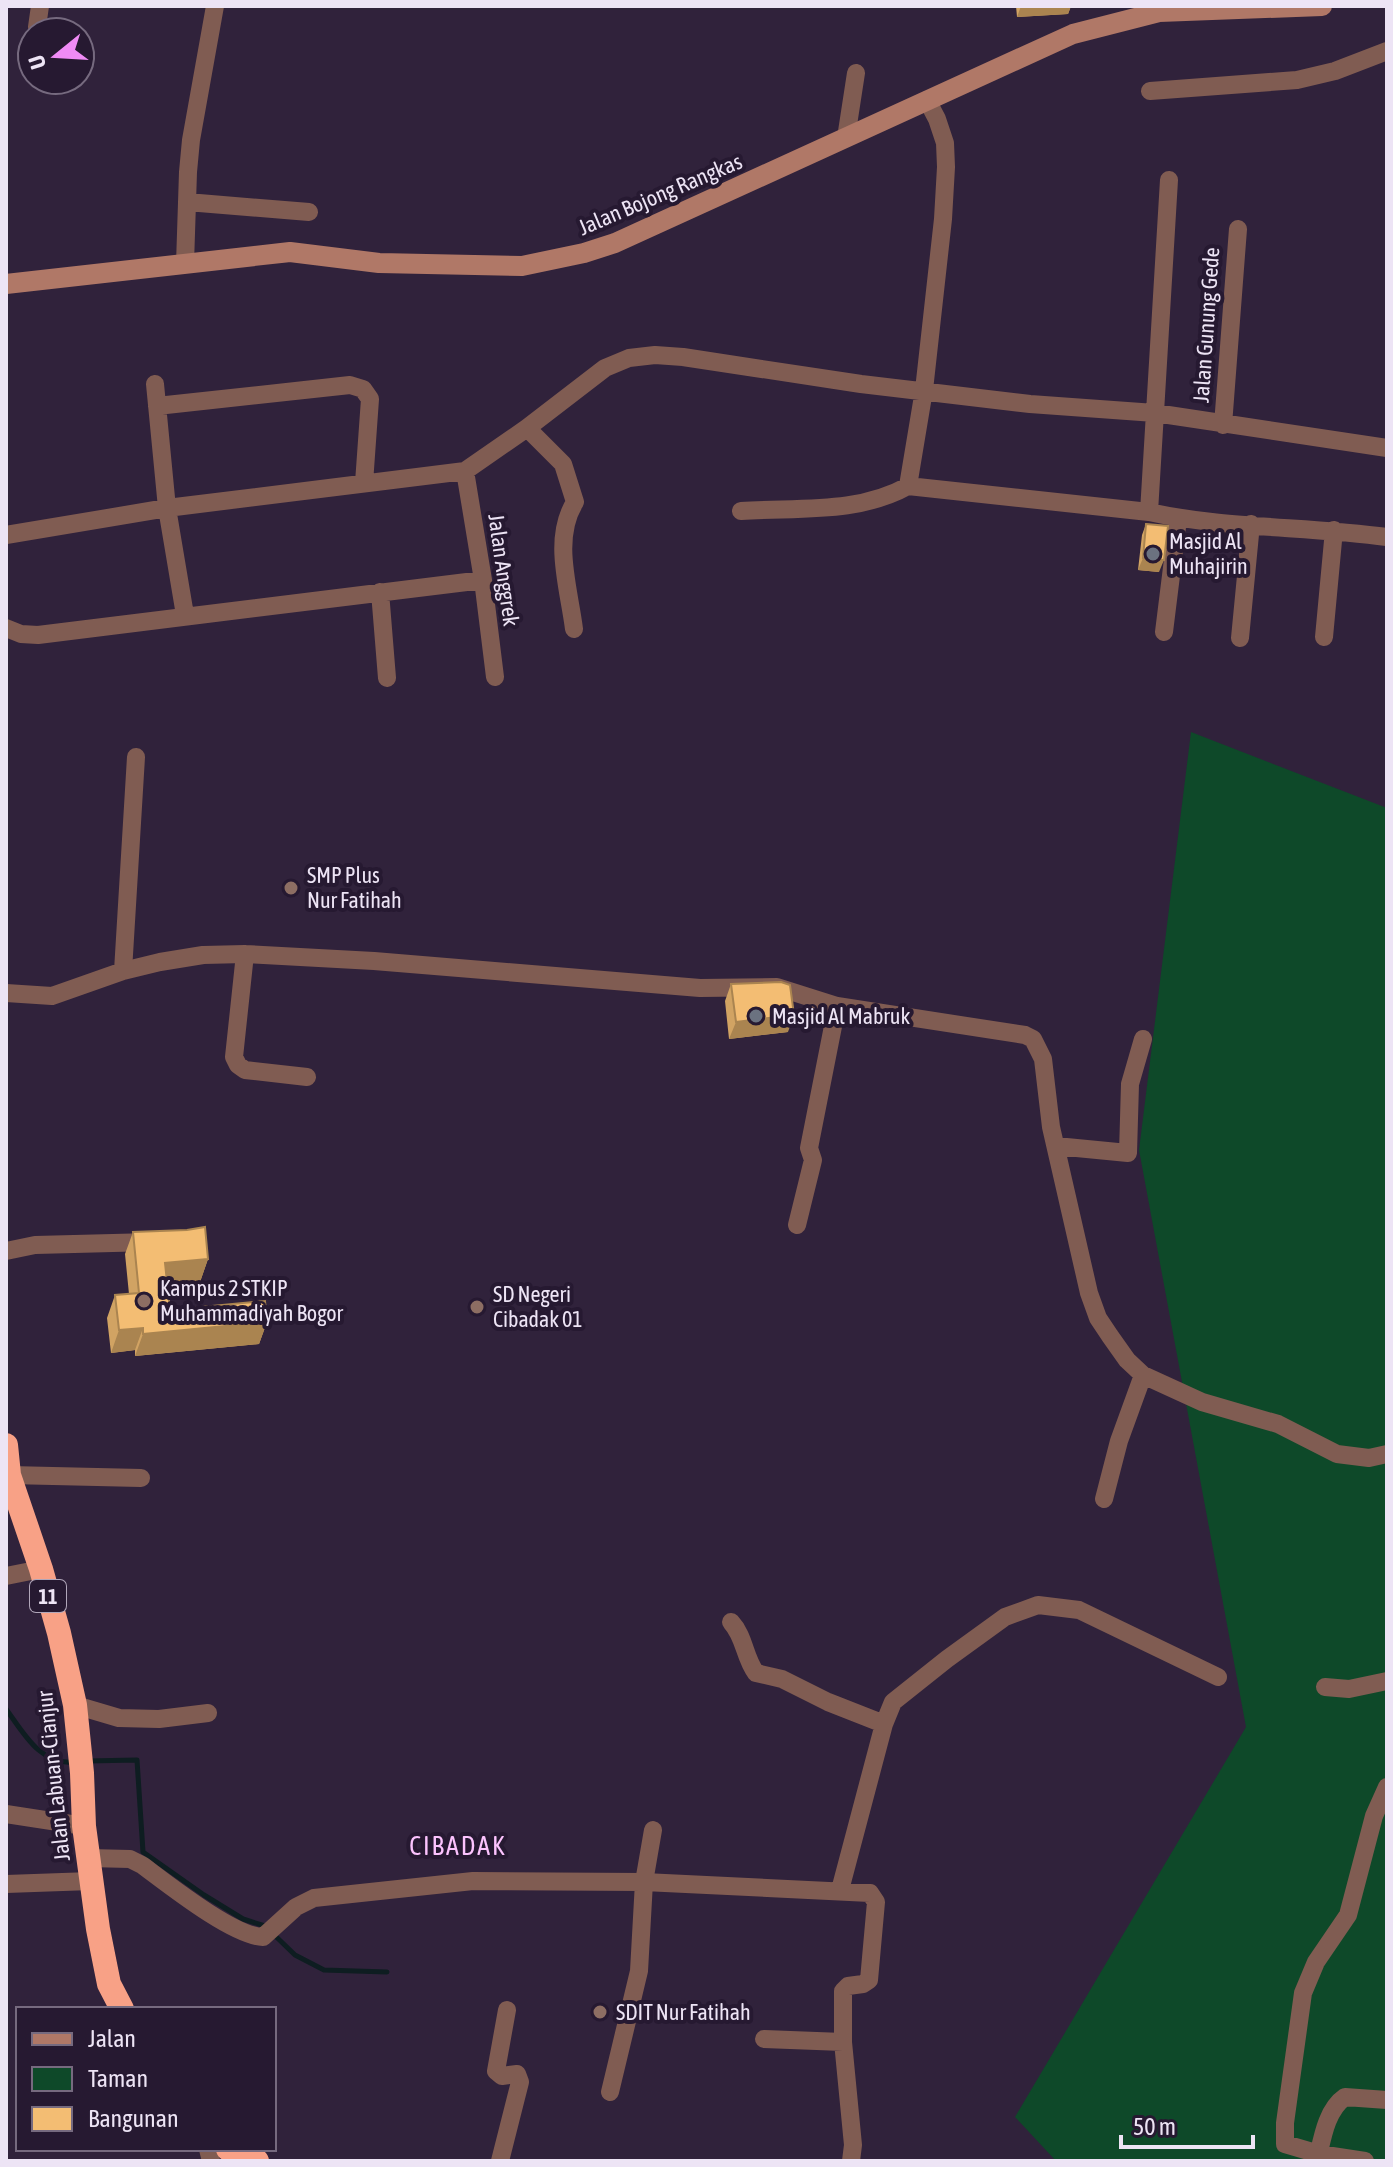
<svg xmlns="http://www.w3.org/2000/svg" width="1393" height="2167" font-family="'Asap Condensed',sans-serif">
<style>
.green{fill:#0e4929}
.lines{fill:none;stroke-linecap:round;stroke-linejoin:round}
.stream{stroke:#0e1d21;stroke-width:5}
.street{stroke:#805c52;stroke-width:18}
.secondary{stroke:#b07867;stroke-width:20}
.highway{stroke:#f8a186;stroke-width:24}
.wall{fill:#d1a363}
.shaded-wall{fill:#aa8450}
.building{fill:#f3bd73;stroke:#aa8450;stroke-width:2}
.worship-dot{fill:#6b7280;stroke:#261931;stroke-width:3}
.education-dot{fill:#8d6e63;stroke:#261931;stroke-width:3}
.labels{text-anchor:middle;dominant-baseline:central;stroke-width:8;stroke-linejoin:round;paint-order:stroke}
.shield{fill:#261931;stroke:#b1a7ba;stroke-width:2}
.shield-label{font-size:20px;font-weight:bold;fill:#ede4f5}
.street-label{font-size:22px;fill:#ede4f5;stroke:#261931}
.poi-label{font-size:22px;fill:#ede4f5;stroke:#261931;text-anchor:start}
.quarter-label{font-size:26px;letter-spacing:2px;fill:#fcc3fe;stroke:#261931}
</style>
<rect width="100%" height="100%" fill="#30223b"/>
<path class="green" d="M1191 732 1387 808V2161H1056L1015 2117 1246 1727 1139 1150Z"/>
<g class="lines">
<path class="stream" d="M6 1709C23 1732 40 1765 73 1762
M87 1761 137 1760 143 1852 204 1895 243 1919 265 1926 295 1955 324 1970 387 1972"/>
<path class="street" d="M37 27 40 6
M1150 91 1297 80 1335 71 1387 51
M927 100 937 119 945 143 946 167 943 219 924 390 908 486 1149 512C1226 529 1308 526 1387 537
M846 138 856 73
M187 202 309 212
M185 264 188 172 191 140 215 6
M155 384 167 508 185 615
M157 406 350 385 363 389 370 399 364 483
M1223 425 1238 229
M527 428 563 464 575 502C552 539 569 588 574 629
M465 471 483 580 495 677
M741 511C797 507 858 514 908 486
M1149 512 1169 180
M6 535 167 508 465 471 527 428 605 368 629 358 655 355 683 357 861 384 1030 404 1155 413 1387 448
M380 592 387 678
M6 628 21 634 38 635 483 580
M1164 632 1178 519
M1324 637 1334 530
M1240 638 1251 524
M245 954 234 1057 238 1065 245 1070 307 1077
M123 971 136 757
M6 993 52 996 123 971 160 962 203 955 245 954 374 961 700 988 777 987 837 1006 1025 1035 1033 1039 1043 1059 1051 1127 1089 1293 1098 1318 1110 1336 1127 1360 1143 1375 1202 1402 1278 1424 1337 1454 1369 1458 1387 1454
M1056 1146 1128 1153 1130 1084 1143 1039
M797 1225 813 1160 809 1148 837 1006
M6 1251 35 1245 152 1242
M9 1475 141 1478
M1104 1499 1119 1441 1143 1375
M6 1576 41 1569
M731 1622C745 1637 744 1657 756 1673L782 1679 828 1702 884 1724
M1325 1687 1349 1689 1387 1681
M75 1705 119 1718 159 1719 208 1713
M6 1814 84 1826
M88 1858 130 1859 142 1865C169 1885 233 1936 263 1937L296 1907 314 1898 473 1881 644 1882 870 1893 876 1902 869 1980 863 1984 848 1986 843 1991V2042L853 2145 851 2161
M6 1884 91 1881
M840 1890 884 1724 893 1702 947 1659 1005 1617 1038 1605 1079 1610 1218 1677
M764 2039 843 2042
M610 2092 639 1971 644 1882 653 1830
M208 2149 211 2161
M500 2161 520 2082 517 2074 502 2076 496 2071 507 2010
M1317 2161C1322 2140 1326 2110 1345 2097L1387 2100
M1365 2161 1319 2154 1285 2144V2123L1303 1993 1316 1962 1348 1915 1374 1816 1387 1787"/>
<path class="secondary" d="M6 284 290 252 379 263 522 266 584 253 615 243 1073 34 1159 12 1322 6"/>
<path class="highway" d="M6 1445 9 1475 41 1569 59 1633 75 1705 82 1773 84 1826 98 1929 109 1984 122 2009
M228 2149 236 2155 257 2161"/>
</g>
<path class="wall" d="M1016 6H1071L1068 14 1017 17Z
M1146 524 1159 572 1138 570 1142 535Z
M731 984 788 1032 729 1039 725 1001Z
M133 1232 208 1259 200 1282 167 1285 170 1310 267 1322 259 1344 135 1356V1350L111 1353 107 1318 115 1295 129 1294 125 1254Z"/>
<path class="shaded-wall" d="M1021 6H1071L1068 14 1017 17Z
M1143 558 1164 560 1159 572 1138 570Z
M794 1015 788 1032 729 1039 736 1022Z
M208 1259 200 1282 157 1286 165 1263Z
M267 1322 259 1344 135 1356 143 1334Z
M143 1328 135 1350 111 1353 119 1330Z"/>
<path class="building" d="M1146 524 1168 526 1164 560 1143 558Z
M781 982 790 985 794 1015 736 1022 731 984Z
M205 1227 208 1259 165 1263 170 1310 265 1301 267 1322 143 1334V1328L119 1330 115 1295 139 1293 133 1232 187 1230Z"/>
<g class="worship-dot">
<circle cx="1153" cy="554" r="8"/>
<circle cx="756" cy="1016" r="8"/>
</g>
<g class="education-dot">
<circle cx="291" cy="888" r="8"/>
<circle cx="144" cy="1301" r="8"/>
<circle cx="477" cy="1307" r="8"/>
<circle cx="600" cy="2012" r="8"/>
</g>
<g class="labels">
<rect class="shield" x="30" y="1580" width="36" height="32" rx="6"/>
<g class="shield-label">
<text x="48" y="1596">11</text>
</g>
<g class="street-label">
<text transform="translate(660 194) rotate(-23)">Jalan Bojong Rangkas</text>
<text transform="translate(1206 325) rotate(-86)">Jalan Gunung Gede</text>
<text transform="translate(504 570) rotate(82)">Jalan Anggrek</text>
<text transform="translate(53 1776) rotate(-96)">Jalan Labuan-Cianjur</text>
</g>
<g class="poi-label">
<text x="1169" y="541">Masjid Al<tspan x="1169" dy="25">Muhajirin</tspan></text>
<text x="307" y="875">SMP Plus<tspan x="307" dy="25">Nur Fatihah</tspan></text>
<text x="772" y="1016">Masjid Al Mabruk</text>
<text x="160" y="1288">Kampus 2 STKIP<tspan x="160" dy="25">Muhammadiyah Bogor</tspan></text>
<text x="493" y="1294">SD Negeri<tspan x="493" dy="25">Cibadak 01</tspan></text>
<text x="616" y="2012">SDIT Nur Fatihah</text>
</g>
<g class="quarter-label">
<text x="458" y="1846">CIBADAK</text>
</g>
</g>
<rect width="1393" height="2167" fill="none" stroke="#ede4f5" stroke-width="16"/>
<rect x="16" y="2007" width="260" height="144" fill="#261931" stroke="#766a7f" stroke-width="2"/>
<rect x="32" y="2033" width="40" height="12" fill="#b07867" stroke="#766a7f" stroke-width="2"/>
<text x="88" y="2047" font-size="24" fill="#ede4f5">Jalan</text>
<rect x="32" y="2067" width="40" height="24" fill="#0e4929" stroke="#766a7f" stroke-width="2"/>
<text x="88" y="2087" font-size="24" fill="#ede4f5">Taman</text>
<rect x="32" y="2107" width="40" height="24" fill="#f3bd73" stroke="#766a7f" stroke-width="2"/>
<text x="88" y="2127" font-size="24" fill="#ede4f5">Bangunan</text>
<g transform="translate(56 56) rotate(252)"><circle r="38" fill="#261931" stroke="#766a7f" stroke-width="2"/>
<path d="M0-6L14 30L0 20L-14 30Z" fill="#f08bf6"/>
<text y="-12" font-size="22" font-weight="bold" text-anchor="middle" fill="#ede4f5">U</text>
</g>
<path d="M1121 2135v12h132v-12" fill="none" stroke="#ede4f5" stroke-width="4"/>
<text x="1133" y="2135" font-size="24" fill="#ede4f5" stroke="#261931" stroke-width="6" paint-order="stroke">50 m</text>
</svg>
